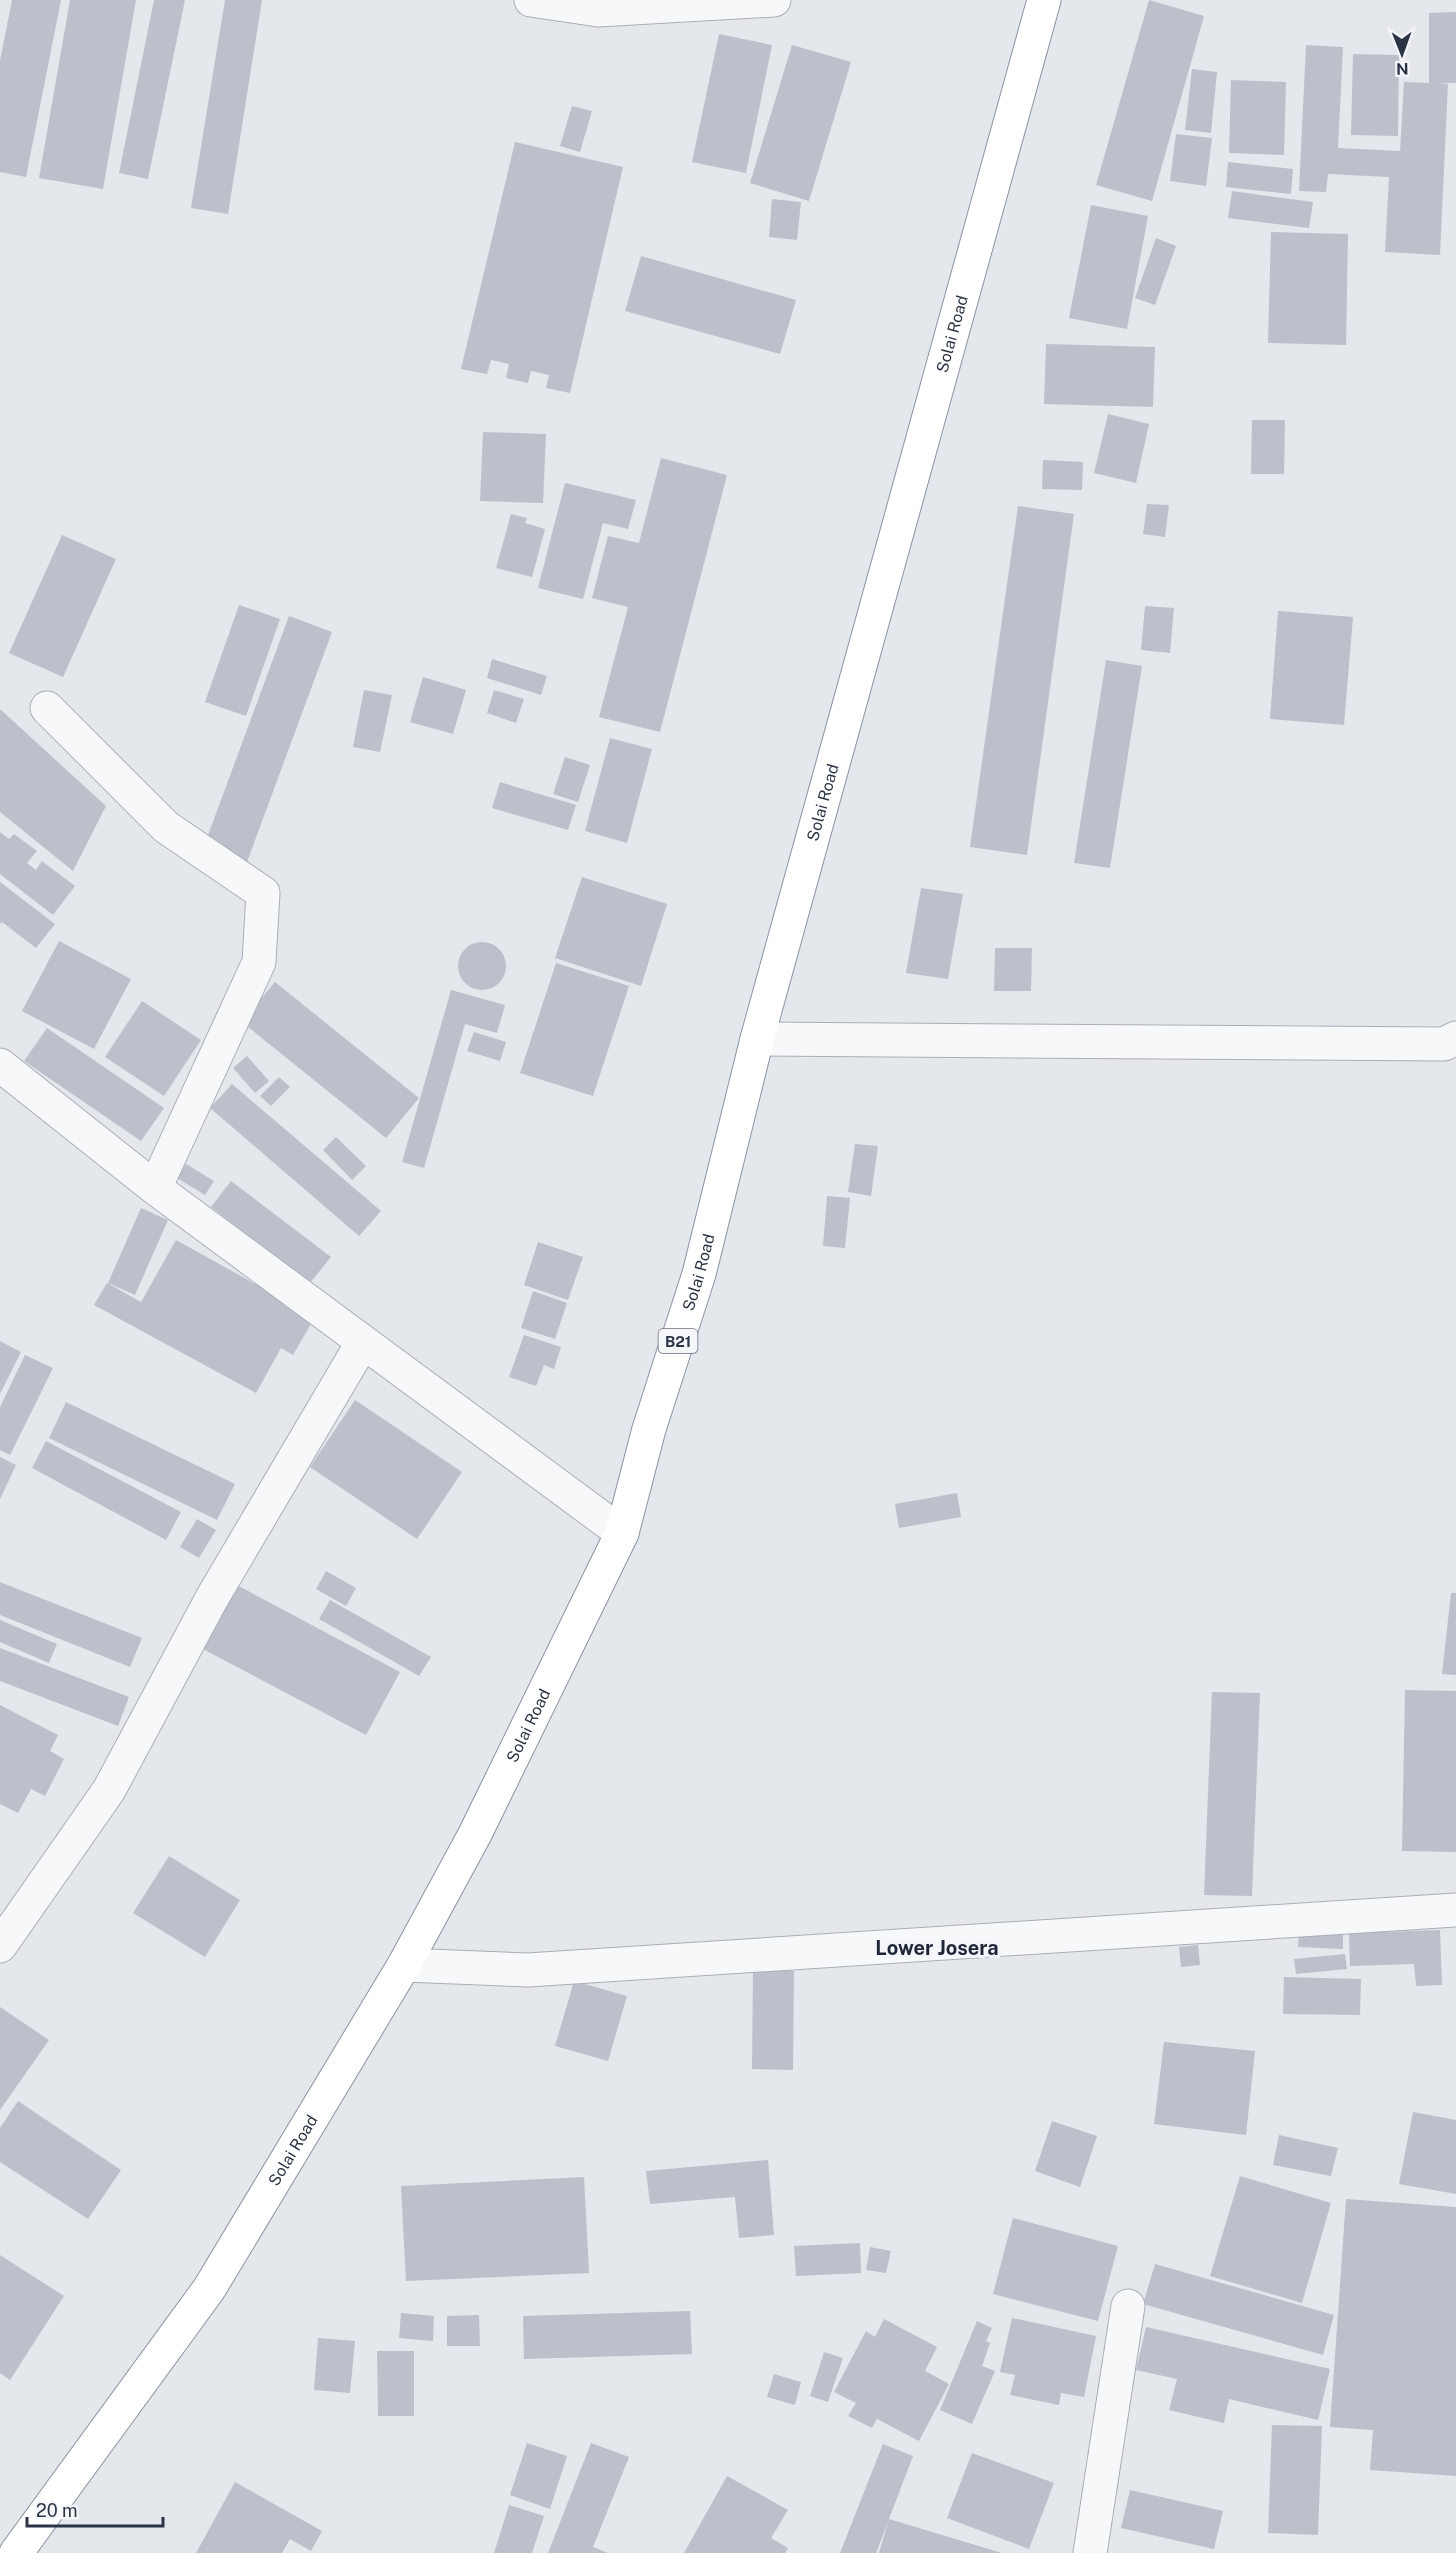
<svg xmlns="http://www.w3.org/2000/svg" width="1456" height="2553" font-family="'Public Sans',sans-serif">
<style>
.building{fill:#bbc0ca}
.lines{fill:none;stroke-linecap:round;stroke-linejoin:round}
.minor-casing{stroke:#a9aeb7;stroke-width:35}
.highway-casing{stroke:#8b94a3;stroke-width:35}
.minor{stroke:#f7f8fa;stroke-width:33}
.highway{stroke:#fff;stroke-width:33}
.labels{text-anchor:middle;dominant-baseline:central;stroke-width:6;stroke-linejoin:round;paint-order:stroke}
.shield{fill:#f4f6f9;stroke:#676e7b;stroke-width:1.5}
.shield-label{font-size:15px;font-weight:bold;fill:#2b3445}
.street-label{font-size:16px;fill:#2b3445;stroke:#f4f6f9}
.quarter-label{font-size:20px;font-weight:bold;fill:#1d2536;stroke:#f4f6f9}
</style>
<rect width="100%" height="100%" fill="#e4e7ec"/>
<path class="building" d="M12 0H61L26 177 0 172V61Z
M70 0H136L103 189 39 178Z
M154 0H185L148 179 119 173Z
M225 0H262L228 214 191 208Z
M1149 0 1204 16 1152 201 1096 185Z
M1456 12V83H1437L1448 84 1440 255 1385 252 1389 177 1328 174 1326 192 1299 191 1306 45 1343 47 1338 148 1400 151 1404 82 1429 83V13Z
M719 34 772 45 746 173 692 162Z
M792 45 851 62 809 201 750 183Z
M1353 54 1399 55 1398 136 1351 135Z
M1192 69 1217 72 1211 133 1185 130Z
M1231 80 1286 82 1284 155 1229 153Z
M572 106 592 111 580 152 560 146Z
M1176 134 1212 138 1206 186 1170 181Z
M515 142 623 167 570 393 546 388 549 375 531 371 528 383 506 378 509 364 491 360 487 374 461 369Z
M1228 162 1293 169 1291 194 1226 187Z
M1232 191 1313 202 1309 228 1228 218Z
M772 199 801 202 797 240 769 237Z
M1091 205 1148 216 1127 329 1069 318Z
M1271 232 1348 234 1346 345 1268 343Z
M1156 238 1176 246 1155 305 1135 298Z
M641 256 796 300 780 354 625 311Z
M1046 344 1155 347 1153 407 1044 404Z
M1108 414 1149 424 1136 483 1094 473Z
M1252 420H1285L1284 474H1251Z
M483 432 546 434 543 503 480 501Z
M661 458 727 475 660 732 599 717 628 607 592 598 608 536 639 543Z
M1043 460 1083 462 1082 490 1042 489Z
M565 483 636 500 628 529 603 523 583 599 538 588Z
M1147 504 1169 505 1165 537 1143 534Z
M1018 506 1074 514 1027 855 970 847Z
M511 514 527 518 525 523 545 529 532 577 496 568Z
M62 535 116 559 63 677 9 653Z
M239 605 280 619 246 716 205 702Z
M1145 606 1174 608 1170 653 1141 650Z
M1278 611 1353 617 1344 725 1270 719Z
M289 616 332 632 247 862 204 846Z
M492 659 547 676 541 695 487 678Z
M1106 660 1142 666 1110 868 1074 863Z
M423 677 466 690 453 734 410 722Z
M364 690 392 695 380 752 353 747Z
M494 690 524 699 516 723 487 713Z
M0 709 106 806 73 871 0 812Z
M610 738 652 749 627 843 585 831Z
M565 757 590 765 578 802 553 794Z
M500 782 576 805 568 830 492 808Z
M0 832 9 839 14 834 37 851 27 863 36 870 42 861 75 886 53 915 0 874Z
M582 877 667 904 641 986 555 958Z
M0 882 55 924 36 948 2 922 0 924Z
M921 888 963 894 948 979 906 973Z
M59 941 131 979 94 1049 22 1011Z
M458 966a24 24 0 1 1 48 0a24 24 0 1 1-48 0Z
M995 948H1032L1031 991H994Z
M556 963 629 986 593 1096 520 1073Z
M275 982 419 1098 386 1138 242 1022Z
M451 990 505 1005 497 1033 465 1024 424 1168 402 1162Z
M142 1001 201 1040 164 1096 105 1057Z
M47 1028 164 1108 141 1141 24 1061Z
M474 1032 506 1042 500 1061 467 1051Z
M247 1056 269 1081 255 1093 233 1068Z
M279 1077 290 1087 271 1106 260 1096Z
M232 1084 381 1211 359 1236 210 1108Z
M336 1137 366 1166 352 1180 323 1150Z
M855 1144 878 1146 871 1196 848 1192Z
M186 1164 214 1181 205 1195 177 1178Z
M231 1181 331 1257 310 1283 211 1207Z
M827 1196 850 1198 845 1248 823 1246Z
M141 1208 168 1220 135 1295 108 1283Z
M176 1240 315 1317 293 1355 281 1348 256 1393 94 1305 107 1283 141 1302Z
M538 1242 583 1257 568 1300 524 1285Z
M533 1291 567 1303 555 1339 521 1328Z
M524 1335 561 1347 554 1369 544 1365 536 1386 509 1377Z
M0 1341 21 1352 0 1394Z
M25 1355 53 1368 10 1455 0 1450V1407Z
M355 1400 462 1472 417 1539 310 1467Z
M66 1402 235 1484 217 1520 49 1438Z
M46 1441 181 1512 166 1540 32 1468Z
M0 1457 16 1465 0 1499Z
M957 1493 961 1517 899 1528 895 1504Z
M197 1519 216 1530 199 1558 180 1547Z
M326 1571 356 1588 346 1606 316 1589Z
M0 1582 142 1638 130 1667 0 1615Z
M233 1583 400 1672 366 1735 199 1647Z
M1451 1593H1456V1675L1442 1674Z
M330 1600 431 1657 419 1676 319 1619Z
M0 1620 57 1644 49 1663 0 1642Z
M0 1648 129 1697 118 1726 0 1681Z
M1405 1690 1456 1691V1852L1402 1851Z
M1212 1692 1260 1693 1252 1896 1204 1895Z
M0 1705 58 1735 50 1751 64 1759 45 1796 31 1789 18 1813 0 1804Z
M169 1856 240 1900 205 1957 133 1913Z
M1440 1930 1442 1985 1416 1986 1414 1964 1350 1966 1349 1933Z
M1299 1933 1343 1935V1949L1298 1947Z
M1198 1945 1200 1965 1181 1967 1179 1947Z
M1345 1954 1347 1969 1296 1974 1294 1959Z
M753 1970 794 1971 793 2070 752 2069Z
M1284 1977 1361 1979 1360 2015 1283 2014Z
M574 1981 627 1996 608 2061 555 2046Z
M0 2007 49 2040 0 2110Z
M1164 2042 1255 2051 1246 2135 1154 2124Z
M18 2101 121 2170 88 2219 0 2162V2128Z
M1413 2112 1456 2120V2194L1399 2184Z
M1052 2121 1097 2136 1080 2187 1035 2171Z
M1279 2135 1338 2148 1331 2176 1273 2165Z
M768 2160 774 2235 739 2238 735 2197 650 2204 646 2171Z
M1240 2176 1331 2203 1302 2303 1210 2276Z
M584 2177 589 2273 406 2281 401 2186Z
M1346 2199 1456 2207V2476L1370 2470 1373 2430 1330 2427Z
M1013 2218 1118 2246 1098 2321 993 2294Z
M860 2243 861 2273 796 2276 794 2246Z
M870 2247 891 2251 886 2273 866 2270Z
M0 2255 64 2296 10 2380 0 2373Z
M1155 2264 1334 2315 1323 2355 1143 2304Z
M690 2311 692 2354 524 2359 523 2316Z
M401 2313 434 2316 433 2341 399 2338Z
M479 2315 480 2346H447V2316Z
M1012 2318 1096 2336 1084 2397 1061 2393 1059 2405 1010 2395 1015 2375 1000 2372Z
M884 2319 937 2347 925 2371 949 2384 919 2441 877 2419 872 2428 848 2416 856 2403 834 2392 866 2331 875 2337Z
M977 2321 992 2328 986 2341 990 2343 982 2366 995 2371 972 2424 940 2410Z
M1146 2327 1330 2369 1318 2420 1229 2399 1224 2423 1169 2410 1177 2379 1136 2370Z
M318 2338 355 2341 350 2393 314 2390Z
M377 2351H414V2416H378Z
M824 2352 843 2358 828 2402 810 2396Z
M774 2374 801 2382 795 2405 767 2397Z
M1272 2425 1322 2426 1318 2535 1268 2533Z
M527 2443 567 2456 550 2509 510 2495Z
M591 2443 629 2457 593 2547 608 2553H548Z
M883 2444 913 2456 889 2519 1002 2553H879L888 2522 876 2553H840Z
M972 2453 1054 2483 1029 2549 947 2518Z
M727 2476 788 2510 771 2538 788 2548 785 2553H684Z
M235 2482 322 2531 311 2551 290 2539 282 2553H196Z
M1130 2490 1223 2511 1214 2549 1121 2528Z
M509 2505 544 2516 532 2553H494Z"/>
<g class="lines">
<g class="minor-casing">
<path id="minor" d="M531 0 598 10 774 0
M47 708 166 827 263 893 259 962 155 1188
M757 1039 1444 1044 1456 1038
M0 1065 155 1188 622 1533
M0 1946 109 1790 212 1598 363 1342
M404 1965 528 1970 1456 1910
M1090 2553 1128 2306"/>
</g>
<g class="highway-casing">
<g id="highway">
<path id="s1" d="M16 2553 209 2289 404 1965 475 1834 622 1533 649 1429 699 1274 757 1039 1044 0"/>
</g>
</g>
<use href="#minor" class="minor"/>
<use href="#highway" class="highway"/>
</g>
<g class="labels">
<rect class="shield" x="658.5" y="1329" width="39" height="24" rx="4.5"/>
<g class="shield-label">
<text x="678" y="1341">B21</text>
</g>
<g class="street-label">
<text stroke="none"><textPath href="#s1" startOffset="2433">Solai Road</textPath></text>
<text stroke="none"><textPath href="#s1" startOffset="1947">Solai Road</textPath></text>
<text stroke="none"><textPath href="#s1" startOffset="1461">Solai Road</textPath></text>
<text stroke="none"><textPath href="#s1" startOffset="975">Solai Road</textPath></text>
<text stroke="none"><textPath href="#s1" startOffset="489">Solai Road</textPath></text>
</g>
<g class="quarter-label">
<text x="937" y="1948">Lower Josera</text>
</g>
</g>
<g transform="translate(1402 54) rotate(179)" stroke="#f4f6f9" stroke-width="4.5" paint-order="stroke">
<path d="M0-4.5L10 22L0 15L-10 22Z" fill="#2b3445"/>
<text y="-9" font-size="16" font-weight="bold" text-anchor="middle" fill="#2b3445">N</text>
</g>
<path d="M27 2517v9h136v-9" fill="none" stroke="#2b3445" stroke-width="3"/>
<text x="36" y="2517" font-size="18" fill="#2b3445" stroke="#f4f6f9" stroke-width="4.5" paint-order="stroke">20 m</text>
</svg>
